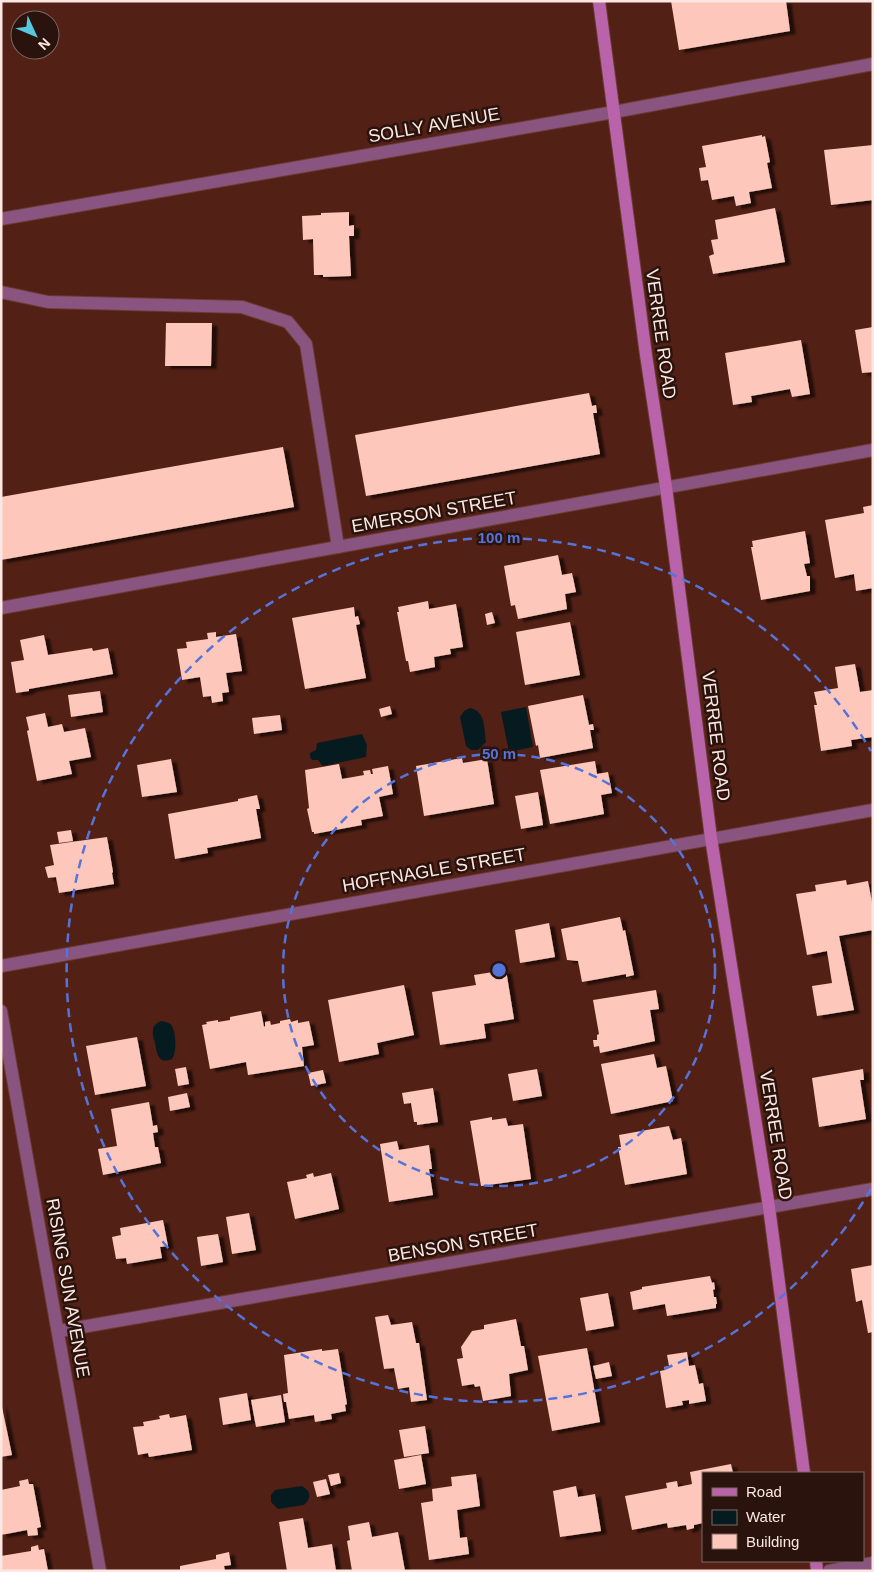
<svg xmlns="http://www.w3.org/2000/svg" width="874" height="1572" font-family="Helvetica,sans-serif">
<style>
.water{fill:#061b20}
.building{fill:#fdc8bb;filter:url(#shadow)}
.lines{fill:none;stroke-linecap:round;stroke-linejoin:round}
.service-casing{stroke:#6b3c32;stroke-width:14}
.minor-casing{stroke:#6b3c32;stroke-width:14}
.secondary-casing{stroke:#6b3c32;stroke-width:14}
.service{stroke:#89547f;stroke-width:12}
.minor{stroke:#89547f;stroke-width:12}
.secondary{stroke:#b964aa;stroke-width:12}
.ring{fill:none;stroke:#5574da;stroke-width:2.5;stroke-dasharray:9 6}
.labels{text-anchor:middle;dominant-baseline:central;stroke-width:5;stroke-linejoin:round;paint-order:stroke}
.street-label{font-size:18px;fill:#fce7e2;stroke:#2a130d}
.centre{fill:#5574da;stroke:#2a130d;stroke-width:2.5}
.ring-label{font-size:15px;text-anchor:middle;font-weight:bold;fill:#5574da;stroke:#2a130d;stroke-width:5;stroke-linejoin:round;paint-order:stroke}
</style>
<defs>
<filter id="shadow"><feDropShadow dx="5.5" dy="3" stdDeviation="1" flood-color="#0009"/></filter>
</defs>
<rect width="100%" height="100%" fill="#532015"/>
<path class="water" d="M526 707 533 747 509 752 501 712Z
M470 708C486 711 484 729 486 742L478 750H471L466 746 460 717 464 711Z
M362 734 367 745 366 757 323 766 318 760H312L310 757V753L316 750 317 743Z
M161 1021C165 1022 170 1022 172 1026 176 1034 177 1052 172 1059 158 1065 157 1053 155 1043 154 1039 152 1034 153 1030 153 1025 157 1023 161 1021Z
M302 1486C311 1491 312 1498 304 1505L278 1509 271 1502V1495L275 1490Z"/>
<path class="building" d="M671 1H786L790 31 679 50Z
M762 135V137L765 136 770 162 767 163 772 188 749 192 751 203 736 206 734 196 712 200 708 180 701 181 699 168 706 167 702 146Z
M873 145V200L831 205 824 150Z
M775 208 785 262 713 274 709 256 714 254 711 240 718 239 715 220Z
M349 212V226L354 225V236H349L351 276 323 277V275H314L313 239 303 240 302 216 321 215V213Z
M166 323H212L211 366H165Z
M873 327V372L862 373 855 330Z
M801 340 810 394 792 397 790 389 751 396 752 402 733 405 725 353Z
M589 393 592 406 596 405 597 413H593L600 454 366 496 355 435Z
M283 447 294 507 1 560V497Z
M873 505V588L856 591 854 574 835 578 825 520 864 513 863 507Z
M805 531 810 563 804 564 807 576H810V591L761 600 751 547H753L752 541Z
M558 555 562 575 572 573 576 592 565 594 567 609 518 619 515 605 511 606 504 566Z
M428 601 429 609 456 604 463 647 450 649 451 654 434 657 435 667 410 672 408 661H406L397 612H399L398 607Z
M354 607 355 617 358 616 360 624 356 625 366 678 305 689 292 618Z
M492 612 495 623 487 625 485 614Z
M570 622 580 675 525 685 516 632Z
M216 632V637L236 634 242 671 226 673 229 692 222 693 223 701 212 703 211 696 203 697 200 677 182 680 177 649 187 648 186 642 208 639 207 633Z
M44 635 48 655 92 648 93 651 108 648 113 674 29 689V691L16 693 11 662 24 660 20 640Z
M855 664 860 692 873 690V737L851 740 852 746 821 751 814 705H817L814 692 838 688 835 667Z
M100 691 103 712 71 717 68 695Z
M583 695 589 725 593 724 594 730H590L593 748 540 758 538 745 536 746 528 706Z
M390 706 392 714 381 717 379 709Z
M45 713 48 727 62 724 64 732 85 728 91 757 69 761 72 774 37 781 27 731 29 730 26 717Z
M280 715 282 730 254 734 252 718Z
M462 758 463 763 487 759 494 804 424 816 416 766Z
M171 759 177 792 142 797 137 765Z
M595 761 597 774 608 772 612 793 601 795 604 814 550 824 540 770Z
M339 764 342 779 364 775 363 771 370 770 371 774H373L372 769 388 766 393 794 379 797 383 816 361 820 362 825 314 834V832H312L307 809 309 808 305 770Z
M538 792 543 825 521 829 515 796Z
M257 795 260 809H256L261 838 207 848 208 853 175 859 168 814 238 801V799Z
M71 830 73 841 59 843 57 832Z
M107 837 113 872 112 873 114 884 59 893 56 877 48 878 45 867 54 865 50 845Z
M846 880 847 885 868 881 873 908V930L839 936 854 1010 817 1016 812 986 832 983 827 951 807 955 796 894 816 891 815 885Z
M620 917 623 931 625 930 634 975 626 977V974L582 982 578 961 567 960 561 929Z
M549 923 555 957 520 963 515 930Z
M506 970 514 1019 484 1024 486 1038 440 1045 432 992 476 985 474 975Z
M404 985 414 1035 377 1043 379 1054 339 1062 328 1000Z
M656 990 659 1009 650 1010 655 1041 600 1053 599 1046 594 1047 593 1040H597V1035L599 1034 593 1000Z
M261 1011 264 1027 265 1026V1022L270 1021 271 1025 280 1023V1021L290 1019 291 1022 298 1020V1023L309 1021 314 1045 302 1047 304 1066 248 1075 246 1062 210 1069 202 1025 207 1024 206 1022 218 1020V1022L230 1020V1017Z
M137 1037 146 1086 95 1095 86 1046Z
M654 1054 657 1068 666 1066 673 1101 611 1114 601 1064Z
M186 1067 189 1084 178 1086 175 1069Z
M537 1069 542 1096 513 1101 508 1074Z
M863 1069 864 1080H860L866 1119 819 1127 812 1078Z
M323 1070 326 1083 311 1086 308 1073Z
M433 1088 438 1122 417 1125V1122H414L411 1103 404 1104 402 1093Z
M187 1093 190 1107 170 1111 168 1097Z
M149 1102 153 1126 157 1125 158 1132 153 1133 155 1147H158L161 1163 103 1175 98 1149 117 1146 111 1109Z
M492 1117V1120L506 1118 508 1126 523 1124 531 1179 481 1186 470 1121Z
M669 1126 673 1140 681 1138 687 1174 625 1185 618 1147H621L619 1135Z
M397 1141 399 1150 429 1145 432 1169H429L433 1195 389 1202 380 1144Z
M313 1173 314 1177 331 1173 339 1209 295 1219 287 1182 307 1178 306 1175Z
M249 1213 256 1250 232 1254 226 1217Z
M163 1220 168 1246 160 1247 162 1258 127 1264 126 1258 116 1259 112 1237 121 1235 120 1228Z
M218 1234 223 1262 201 1266 197 1237Z
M873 1265V1332L868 1333 862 1300 856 1302 851 1269Z
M710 1276 712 1283 714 1282 715 1289 713 1290 714 1297H716L717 1304H716V1308L667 1316 665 1304 633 1310 630 1292 642 1289V1287Z
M608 1293 614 1326 586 1331 580 1298Z
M388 1315 391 1325 412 1322 416 1343H419L427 1400 411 1402 409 1387 398 1389 394 1368 384 1369 375 1317Z
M516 1319 521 1346H524L528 1370 509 1374 511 1396 483 1401 480 1386 475 1387 474 1384 462 1386 457 1359 463 1358 461 1347 472 1331 484 1329V1325Z
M587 1348 600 1422 552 1431 538 1356Z
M322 1349V1351L338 1349 347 1404 345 1405 346 1411 331 1414 332 1419 315 1422 314 1415 289 1419 286 1402H284L283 1394 288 1393 284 1355Z
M687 1352 689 1366 695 1365 699 1384 703 1383 706 1401 689 1404V1400L682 1401 683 1405 666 1408 660 1371 665 1370 664 1367 669 1366 667 1355Z
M609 1362 612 1376 596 1379 593 1366Z
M247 1393 251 1420 223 1425 219 1398Z
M281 1395 285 1422 256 1427 251 1400Z
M1 1402 12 1455 1 1457Z
M169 1414 170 1418 186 1415 192 1450 149 1457 148 1453 138 1455 133 1427 144 1426 143 1422 160 1419 159 1416Z
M425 1426 429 1453 404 1457 399 1430Z
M421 1455 426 1484 399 1489 394 1460Z
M731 1464 733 1473H703V1523L694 1525V1528L687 1530 686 1525 668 1528 667 1523 632 1530 625 1496 667 1488 666 1483 677 1481 678 1487 692 1484 690 1472Z
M339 1473 341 1483 331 1486 328 1475Z
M476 1474 480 1506 457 1510 460 1538 467 1537 469 1554 429 1560 421 1503 433 1501 432 1489 452 1486 451 1477Z
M28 1479 29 1484H33L41 1527 37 1528 38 1535 28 1536 27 1530 1 1535V1490L20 1486 19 1481Z
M326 1479 330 1494 317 1497 313 1482Z
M576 1486 578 1497 595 1494 601 1531 560 1537 553 1491Z
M303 1518 308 1548 332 1544 336 1571H287L279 1522Z
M369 1522 372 1537 398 1532 405 1571H352L347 1541 350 1540 348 1526Z
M38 1545 39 1550 44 1549 48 1571H1V1556L31 1551V1547Z
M229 1552 231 1565 224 1566 225 1571H180V1566L216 1559V1555Z"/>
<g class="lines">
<g class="service-casing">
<path id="service" d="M1 292 48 302 242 307 288 322 306 344 338 547"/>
</g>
<g class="minor-casing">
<path id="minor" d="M1 219 614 112 873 64
M1 608 873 450
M1 966 873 810
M1 1011 100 1571
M59 1331 873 1189
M829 1571 873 1563"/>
</g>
<g class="secondary-casing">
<path id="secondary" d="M599 1 646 355 666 487 711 838 769 1207 804 1473
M816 1561 817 1571"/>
</g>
<use href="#service" class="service"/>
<use href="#minor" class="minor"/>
<use href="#secondary" class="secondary"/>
</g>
<g class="ring">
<circle cx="499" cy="970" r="216"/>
<path d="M871 1189A432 432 0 1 1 871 751"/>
</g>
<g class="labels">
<g class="street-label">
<text transform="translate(434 125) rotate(-10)">SOLLY AVENUE</text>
<text transform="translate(661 334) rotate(82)">VERREE ROAD</text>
<text transform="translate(434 512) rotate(-10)">EMERSON STREET</text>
<text transform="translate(716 736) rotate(83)">VERREE ROAD</text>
<text transform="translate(434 870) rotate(-10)">HOFFNAGLE STREET</text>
<text transform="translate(776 1135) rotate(81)">VERREE ROAD</text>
<text transform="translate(463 1243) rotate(-10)">BENSON STREET</text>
<text transform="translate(68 1288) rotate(80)">RISING SUN AVENUE</text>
</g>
</g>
<circle cx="499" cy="970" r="8" class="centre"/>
<g class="ring-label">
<text x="499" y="543">100 m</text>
<text x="499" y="759">50 m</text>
</g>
<rect width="874" height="1572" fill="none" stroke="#fce7e2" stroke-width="5"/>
<rect x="702" y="1472" width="162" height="90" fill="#2a130d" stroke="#7e6862"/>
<rect x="712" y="1488" width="25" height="8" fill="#b964aa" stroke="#7e6862"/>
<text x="746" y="1497" font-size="15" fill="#fce7e2">Road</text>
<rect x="712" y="1510" width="25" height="15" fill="#061b20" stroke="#7e6862"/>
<text x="746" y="1522" font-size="15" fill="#fce7e2">Water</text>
<rect x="712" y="1534" width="25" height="15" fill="#fdc8bb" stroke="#7e6862"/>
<text x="746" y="1547" font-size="15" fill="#fce7e2">Building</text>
<g transform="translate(35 35) rotate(134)"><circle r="24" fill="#2a130d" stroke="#7e6862"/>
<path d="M0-4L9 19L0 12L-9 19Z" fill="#56c9e1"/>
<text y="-8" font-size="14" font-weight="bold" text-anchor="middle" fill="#fce7e2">N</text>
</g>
</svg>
